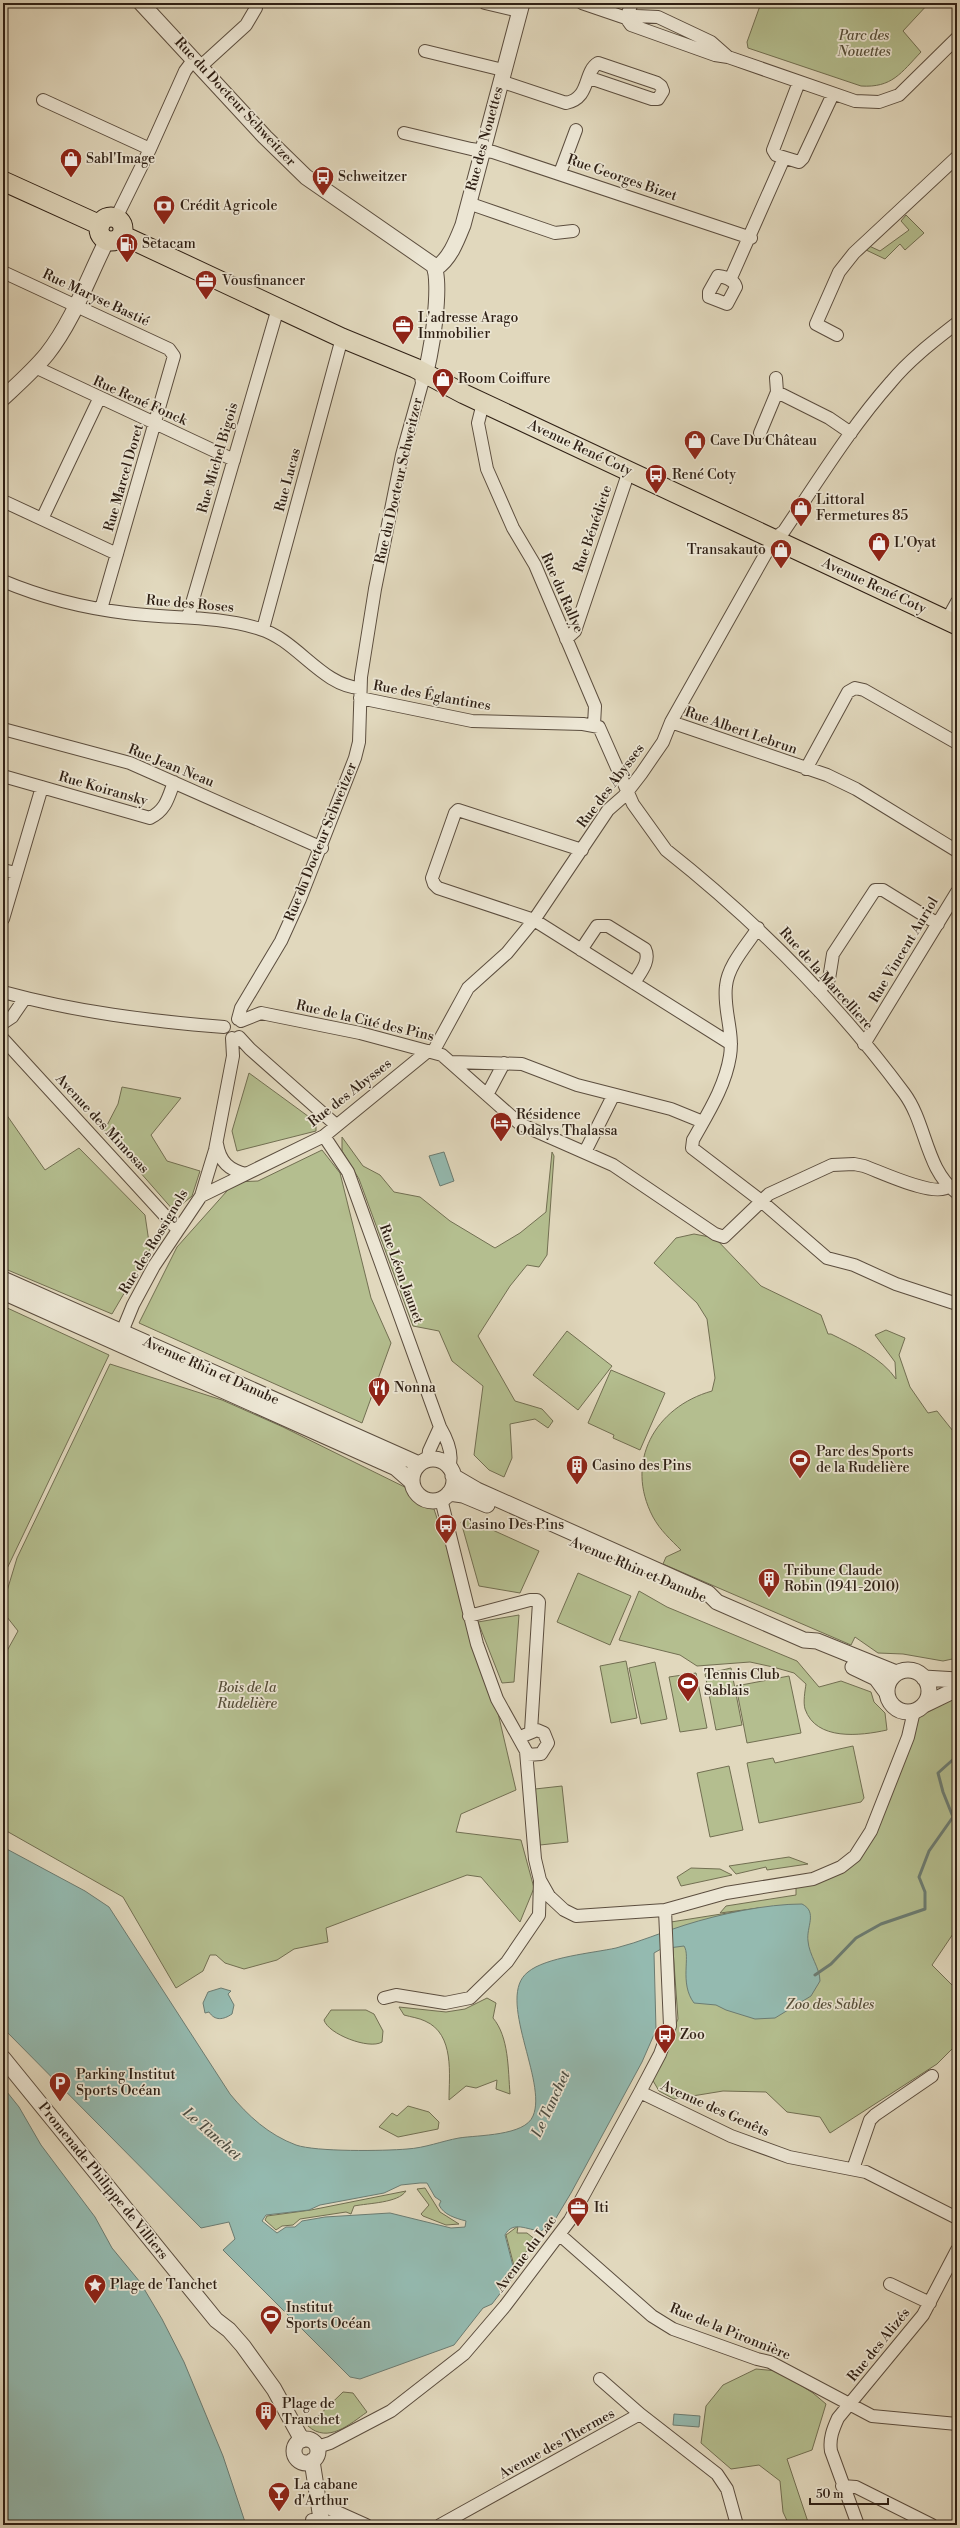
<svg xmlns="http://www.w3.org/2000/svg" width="960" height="2528" font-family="'Libre Bodoni',serif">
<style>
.green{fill:#b4be8f;stroke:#726f52}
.water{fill:#94bab0;stroke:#6c7c72;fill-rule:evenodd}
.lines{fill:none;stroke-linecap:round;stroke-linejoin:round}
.stream{stroke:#6c7c72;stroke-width:3}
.minor-casing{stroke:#5c4e3f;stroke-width:14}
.tertiary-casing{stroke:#5c4e3f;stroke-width:17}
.primary-casing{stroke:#2f2015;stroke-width:21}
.minor{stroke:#ece6d4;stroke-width:12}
.tertiary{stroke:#ece6d4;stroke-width:15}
.primary{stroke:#e1d8bd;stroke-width:19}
.labels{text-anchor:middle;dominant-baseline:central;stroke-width:3.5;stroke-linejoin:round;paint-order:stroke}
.park-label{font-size:14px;font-style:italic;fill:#574f3a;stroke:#ece6d4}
.street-label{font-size:14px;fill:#2f2015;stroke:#ece6d4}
.poi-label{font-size:14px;fill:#2f2015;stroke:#ece6d4;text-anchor:start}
.water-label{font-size:15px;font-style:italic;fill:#4d4e44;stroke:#ece6d4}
</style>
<rect width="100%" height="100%" fill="#e1d8bd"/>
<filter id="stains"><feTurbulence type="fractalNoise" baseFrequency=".005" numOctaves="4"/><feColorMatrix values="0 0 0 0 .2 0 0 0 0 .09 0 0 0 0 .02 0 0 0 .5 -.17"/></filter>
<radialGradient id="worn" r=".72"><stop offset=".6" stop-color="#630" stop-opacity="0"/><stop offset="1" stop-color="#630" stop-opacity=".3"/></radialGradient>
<path class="green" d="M761 3H929L903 31 921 52C901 73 892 88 861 86L748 48 747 42Z
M906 215 924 233 905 250 900 244 885 259 864 249 867 245 880 251 909 230 901 221Z
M249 1073 316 1122V1131L237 1151 232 1131Z
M122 1087 181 1098 151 1135 167 1161 200 1171 192 1196 174 1211 104 1131 118 1104Z
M6 1114 45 1170 79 1148 145 1215 150 1249 112 1314 3 1268V1116Z
M342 1137 363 1166 380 1175 394 1192 420 1197 450 1221 495 1248 520 1233 546 1212 552 1152 554 1156 547 1255 539 1267 527 1265 510 1286 478 1336 515 1401 542 1409 553 1421 548 1428 535 1419 510 1424 512 1458 504 1477 489 1470 474 1455 483 1386 452 1361 439 1331 413 1326 359 1179 342 1151Z
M322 1150 340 1173 371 1298 391 1343 362 1423 139 1323 177 1247 235 1182 258 1181Z
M694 1234 715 1238 761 1286 821 1315 828 1334H831C853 1345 882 1358 896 1379L895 1362 875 1335 886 1330 905 1338 899 1355 910 1387 928 1413 937 1411 957 1436V1658L943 1661 903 1654 878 1653 855 1637 851 1645 663 1564 666 1557 681 1550C671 1540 660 1530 653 1517 624 1462 655 1407 712 1391L715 1378 707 1319 697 1303 654 1263 676 1238Z
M3 1306 109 1355 3 1577Z
M567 1331 612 1366 578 1410 533 1375Z
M110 1364 222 1400 283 1427 431 1500 490 1679 516 1790 461 1814 456 1832 521 1840 534 1888 520 1922 481 1877 467 1875 326 1928 328 1942 294 1949 277 1960 244 1969 225 1963 216 1955H210L203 1971 176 1988 123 1897 3 1829V1658L18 1631 3 1612V1604L17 1558Z
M611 1370 665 1393 640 1450 613 1438 614 1435 588 1423Z
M466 1518 539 1551 520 1593 479 1586 461 1522Z
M578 1573 631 1596 610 1645 557 1622Z
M639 1591 667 1607 797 1661 819 1687 841 1681 871 1692 874 1702 885 1713 887 1730C860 1736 816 1741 805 1709 803 1702 805 1691 806 1684L794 1673 773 1667 750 1662 697 1666 680 1655 619 1640Z
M519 1615 514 1682 502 1683 478 1622Z
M626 1661 637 1718 611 1723 600 1666Z
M655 1662 667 1719 641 1724 629 1668Z
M731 1668 742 1725 716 1730 705 1674Z
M696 1673 707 1728 680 1732 669 1677Z
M789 1676 801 1733 747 1743 736 1686Z
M957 1694V1928L932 1965 957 1990V2044L937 2064 830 2133 820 2117 787 2112 766 2092 723 2091 674 2099 659 2091 652 2079 678 2019 671 1922 759 1908 720 1913 726 1906 796 1895V1885L855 1862 918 1718 932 1706Z
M853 1746 864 1798 861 1802 759 1823 747 1763 773 1758 775 1763Z
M729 1766 743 1830 710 1837 697 1773Z
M562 1786 568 1842 540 1845 535 1789Z
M789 1857 808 1864 767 1870 766 1867 736 1874 729 1866Z
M691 1868 720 1869 732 1875 681 1886 677 1877Z
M487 1998 496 2003 493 2018C509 2037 508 2069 510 2094L496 2089 497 2080 476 2088 466 2086 449 2100C449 2075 455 2034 425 2021 419 2018 411 2017 404 2015L399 2007 446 2012 465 2009Z
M331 2010H366L374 2014 383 2031 382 2042C369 2050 328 2034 324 2020Z
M408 2106 429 2112 439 2122 438 2129 398 2137 379 2127 392 2113 397 2116Z
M425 2188 440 2212 459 2224 446 2225 423 2216 421 2214 429 2205 417 2189Z
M406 2191C398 2203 369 2203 354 2206L351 2214 346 2212 300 2219 293 2225 282 2226 276 2230 265 2220 267 2216 311 2210Z
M518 2226 517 2233H527L536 2240 514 2266 506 2235Z
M756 2369 778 2371 813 2393 826 2404 812 2450 787 2459 809 2525H789L783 2512 780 2481 759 2465 731 2469 701 2443 706 2406 723 2385Z
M343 2392 353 2393 367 2412C350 2424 328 2444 308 2426Z"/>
<path class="water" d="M444 1152 454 1181 440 1186 429 1156Z
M3 1847 85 1891 109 1907 230 2094C248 2116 269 2135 296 2145 316 2152 384 2151 407 2149 425 2148 442 2141 459 2138 478 2135 525 2136 533 2116 548 2082 495 1997 528 1972 546 1957 593 1953 616 1948 640 1942 662 1932 685 1925 720 1914 766 1904 802 1904 818 1912 806 1927 808 1941 809 1955 820 1968 820 1981L811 1996 775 2018 755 2019 726 2010 716 2005 694 2003C679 1983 691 1956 684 1946L661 1949 654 1953 656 2030 642 2062 571 2193 553 2223 541 2231C527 2230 513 2220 505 2235L513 2266 512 2278 492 2304 483 2308 454 2345 360 2379 350 2377 223 2250 235 2239 229 2222 201 2228 3 2028ZM420 2183H427L435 2197 441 2201 439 2205C444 2215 455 2218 466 2221L465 2227 451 2228 390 2213 325 2217 302 2221 295 2227H286L277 2233 262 2221 266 2215 309 2210 320 2205 384 2193 401 2185Z
M221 1988 231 1991 228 1994 234 2005 232 2014C223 2020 215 2021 209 2012L205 2013 203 2003 208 1992Z
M3 2087 19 2107 41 2145 95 2217 112 2248 140 2282 162 2319 184 2362 223 2456 246 2525H3Z
M674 2414 700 2416 699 2427 673 2425Z"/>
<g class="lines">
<path class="stream" d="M815 1975 831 1964 856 1938 881 1924 925 1909V1892L919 1877 929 1851 953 1817 943 1792 938 1773 957 1756"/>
<g class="minor-casing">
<path id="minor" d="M485 3 519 11
M582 3 626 18 636 16 658 17 711 42 728 57 715 55 631 25 626 18
M626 18 632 3
M425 51 503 70
M728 57 855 101 879 102 899 95 957 38
M201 66 246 25 256 8
M500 81 566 103C591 98 583 72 598 63L657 83 661 86 663 91 658 99H652L590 78
M799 82 773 150 776 155 799 162 803 158 833 94
M43 100 150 149
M404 133 471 149 493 152 751 238
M560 173 576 130
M468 203 555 233 573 231
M116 218 150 149 185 71 194 59
M3 272 169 349 174 356 101 609
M718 276C726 277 734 280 736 287L727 304 709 297V292Z
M730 280 784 158
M837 335 816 324 839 272 854 253 957 157
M35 367 234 460
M776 378 777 392 829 418 851 433
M483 403 478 423 487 469 513 528 535 565 595 706 594 725
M760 433 777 392
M3 501 117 554
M42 519 99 399
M3 581C41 597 85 608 126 613 171 619 216 615 260 629 297 640 322 686 360 688
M188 617 278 308
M947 620 957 602
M263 629 342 338
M566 639 575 631 629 471
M360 698 472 721 583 724 599 727 633 804 666 850C757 922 835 1000 904 1093 927 1124 925 1169 957 1193
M671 722 827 775 856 789 957 851
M3 729 130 763 322 848
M806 769 848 692 855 688 864 690 957 743
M3 776 150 818C166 810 168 798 174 782
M582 850 458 810 455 813 432 878 434 884 438 888 534 920 731 1044
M3 870 16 873
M3 919 42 787
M758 928C747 945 728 965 726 986 723 1009 734 1032 730 1056 725 1087 708 1113 693 1140L692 1148 760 1200 827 1258 854 1265 896 1284 957 1304
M581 950 597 926H608L645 949C651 961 640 973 634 983
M819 991 829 979 833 954 875 890H883L938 924
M3 992C76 1012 149 1021 224 1027
M238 1019 241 1008 281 941 300 899 355 758 359 742 361 677 375 589 402 455 423 380
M241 1021 261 1013 360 1033 442 1055 520 1124 613 1165 715 1234 724 1237 769 1194 832 1165 854 1164 864 1166C881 1172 937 1199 949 1186
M3 1023 12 1017 25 998
M239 1037 250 1049 336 1125
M3 1039 178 1230
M864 1044 957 892
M433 1052 468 988 507 953 534 920 608 810 624 796 641 774 663 742 671 722 774 539 784 531C818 481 851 427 891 382 910 359 934 341 957 323
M452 1062 522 1064 577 1085 671 1109 703 1122
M487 1095 504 1063
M324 1136 348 1172 440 1427C447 1439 454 1454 449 1467
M217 1144C220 1162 229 1170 246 1174
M585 1152 613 1096
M201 1196 324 1136 428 1051
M119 1339 133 1305 154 1266 201 1196 215 1150 233 1056 232 1038
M428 1459 429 1451 440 1427
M441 1499 477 1644 497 1699 526 1751 535 1859 540 1880 549 1896 564 1910 576 1916 665 1910 726 1893 813 1879 841 1867 855 1856 871 1831 908 1737 914 1711
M469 1616 530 1600H537L539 1602 531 1731
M525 1735 537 1730 544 1733 548 1743 541 1754 527 1755
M384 1998 396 1995 445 2003 470 1998 507 1962 539 1915 540 1881
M640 2092 731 2136 789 2157 866 2172 957 2218
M853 2169 870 2120 875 2115 932 2076
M560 2235 652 2316 673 2329 757 2359 770 2362 872 2416 957 2424
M890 2284 930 2303
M640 2414 717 2474 727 2489 737 2525
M317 2447 330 2443 391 2411 464 2354 505 2306 570 2220 640 2092 660 2054 670 2026 665 1910
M842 2486 856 2487 932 2525
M317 2503 366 2525
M312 2520 352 2524
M440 2525 640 2414 600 2379
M858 2525 831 2451C829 2439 833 2429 838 2418L923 2315 957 2250"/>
</g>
<g class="tertiary-casing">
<path id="tertiary" d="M141 3 265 137 306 177 433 265C443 279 431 362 423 380
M436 268C450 259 457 240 463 225L522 3
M3 398C18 384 34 370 47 354 73 321 88 278 107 240
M3 1279 419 1464
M3 1292 396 1468 412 1482
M412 1480a21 21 0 1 1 42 0a21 21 0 1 1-42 0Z
M453 1476 477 1490 708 1593 717 1602 804 1640 817 1641 896 1673
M449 1493 463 1495 487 1505
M853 1667 876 1678 887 1693
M887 1691a21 21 0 1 1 42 0a21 21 0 1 1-42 0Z
M924 1678 957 1680
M924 1705 957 1689
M3 2058 216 2320 229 2330 243 2346 274 2389 302 2440
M294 2451a12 12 0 1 1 24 0a12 12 0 1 1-24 0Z
M312 2461 322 2525"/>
</g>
<g class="primary-casing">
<path id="primary" d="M3 181 100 225
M99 229a12 12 0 1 1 24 0a12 12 0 1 1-24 0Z
M122 235 342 338 415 368 464 394 957 625"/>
</g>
<use href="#minor" class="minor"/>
<use href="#tertiary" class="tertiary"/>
<use href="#primary" class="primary"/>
</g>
<defs>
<g id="shop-pin" transform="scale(1.15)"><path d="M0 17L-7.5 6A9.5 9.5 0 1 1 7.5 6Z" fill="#8f2418" stroke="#ece6d4"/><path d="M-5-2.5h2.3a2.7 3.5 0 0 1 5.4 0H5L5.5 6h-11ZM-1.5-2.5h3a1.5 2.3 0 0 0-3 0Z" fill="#fff"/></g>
<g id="bus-pin" transform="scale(1.15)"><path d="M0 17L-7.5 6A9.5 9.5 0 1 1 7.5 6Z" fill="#8f2418" stroke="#ece6d4"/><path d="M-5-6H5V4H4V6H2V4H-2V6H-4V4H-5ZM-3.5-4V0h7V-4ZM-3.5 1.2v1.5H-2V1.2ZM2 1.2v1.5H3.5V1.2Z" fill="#fff"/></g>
<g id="bank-pin" transform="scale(1.15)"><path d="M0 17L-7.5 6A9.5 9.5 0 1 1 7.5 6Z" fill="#8f2418" stroke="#ece6d4"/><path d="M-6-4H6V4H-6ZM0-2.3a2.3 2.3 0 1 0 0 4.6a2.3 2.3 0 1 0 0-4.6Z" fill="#fff"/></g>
<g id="fuel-pin" transform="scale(1.15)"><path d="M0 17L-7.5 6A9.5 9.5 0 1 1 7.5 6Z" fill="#8f2418" stroke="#ece6d4"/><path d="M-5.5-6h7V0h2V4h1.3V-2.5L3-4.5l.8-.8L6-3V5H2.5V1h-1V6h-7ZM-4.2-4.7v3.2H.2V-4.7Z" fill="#fff"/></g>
<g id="office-pin" transform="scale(1.15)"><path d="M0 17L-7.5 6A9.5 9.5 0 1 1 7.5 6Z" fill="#8f2418" stroke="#ece6d4"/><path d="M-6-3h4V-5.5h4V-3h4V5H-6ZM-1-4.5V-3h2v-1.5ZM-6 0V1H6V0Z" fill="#fff"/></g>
<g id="hotel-pin" transform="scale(1.15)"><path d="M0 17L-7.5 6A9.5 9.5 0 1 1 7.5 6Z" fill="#8f2418" stroke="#ece6d4"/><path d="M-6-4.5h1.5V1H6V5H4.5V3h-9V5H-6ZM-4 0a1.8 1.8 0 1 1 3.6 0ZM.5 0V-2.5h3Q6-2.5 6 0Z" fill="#fff"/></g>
<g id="restaurant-pin" transform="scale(1.15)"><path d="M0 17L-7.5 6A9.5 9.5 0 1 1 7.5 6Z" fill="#8f2418" stroke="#ece6d4"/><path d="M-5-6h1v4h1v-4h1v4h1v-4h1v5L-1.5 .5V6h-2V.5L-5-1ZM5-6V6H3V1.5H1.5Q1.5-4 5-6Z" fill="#fff"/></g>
<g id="stadium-pin" transform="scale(1.15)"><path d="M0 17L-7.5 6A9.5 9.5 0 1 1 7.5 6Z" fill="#8f2418" stroke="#ece6d4"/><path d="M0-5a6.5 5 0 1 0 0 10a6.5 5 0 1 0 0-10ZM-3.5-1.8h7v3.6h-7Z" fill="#fff"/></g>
<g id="building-pin" transform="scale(1.15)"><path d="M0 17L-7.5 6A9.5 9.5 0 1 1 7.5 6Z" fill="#8f2418" stroke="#ece6d4"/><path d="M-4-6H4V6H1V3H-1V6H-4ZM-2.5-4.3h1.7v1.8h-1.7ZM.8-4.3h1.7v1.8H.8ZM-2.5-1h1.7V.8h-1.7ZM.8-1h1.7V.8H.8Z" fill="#fff"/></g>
<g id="parking-pin" transform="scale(1.15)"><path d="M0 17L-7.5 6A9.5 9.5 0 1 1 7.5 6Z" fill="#8f2418" stroke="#ece6d4"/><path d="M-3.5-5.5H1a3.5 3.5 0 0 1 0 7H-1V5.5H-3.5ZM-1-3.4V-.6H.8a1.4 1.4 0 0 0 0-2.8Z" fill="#fff"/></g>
<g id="sight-pin" transform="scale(1.15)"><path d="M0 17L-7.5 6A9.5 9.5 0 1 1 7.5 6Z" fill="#8f2418" stroke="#ece6d4"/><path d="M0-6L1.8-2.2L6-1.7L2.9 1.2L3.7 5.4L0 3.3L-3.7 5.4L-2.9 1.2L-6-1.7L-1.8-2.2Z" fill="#fff"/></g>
<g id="bar-pin" transform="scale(1.15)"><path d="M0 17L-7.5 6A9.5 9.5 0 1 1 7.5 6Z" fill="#8f2418" stroke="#ece6d4"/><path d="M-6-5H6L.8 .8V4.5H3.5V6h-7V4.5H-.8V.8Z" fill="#fff"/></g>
</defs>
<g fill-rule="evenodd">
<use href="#shop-pin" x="71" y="159"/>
<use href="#bus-pin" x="323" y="177"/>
<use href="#bank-pin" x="164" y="206"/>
<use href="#fuel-pin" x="127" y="244"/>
<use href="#office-pin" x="206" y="281"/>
<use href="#office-pin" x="403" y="326"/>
<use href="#shop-pin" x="443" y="379"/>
<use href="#shop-pin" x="695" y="441"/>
<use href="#bus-pin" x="656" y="475"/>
<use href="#shop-pin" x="801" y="508"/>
<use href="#shop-pin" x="879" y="543"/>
<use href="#shop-pin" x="781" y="550"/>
<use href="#hotel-pin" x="501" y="1123"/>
<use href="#restaurant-pin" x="379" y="1388"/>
<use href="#stadium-pin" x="800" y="1460"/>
<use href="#building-pin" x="577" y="1466"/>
<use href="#bus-pin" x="446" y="1525"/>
<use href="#building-pin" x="769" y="1579"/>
<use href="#stadium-pin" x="688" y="1683"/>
<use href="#bus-pin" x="665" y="2035"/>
<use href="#parking-pin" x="60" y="2083"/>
<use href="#office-pin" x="578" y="2208"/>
<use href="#sight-pin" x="95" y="2285"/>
<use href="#stadium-pin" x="271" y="2316"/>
<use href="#building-pin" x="266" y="2412"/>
<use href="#bar-pin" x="279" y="2493"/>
</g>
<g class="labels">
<g class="park-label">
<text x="864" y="36">Parc des<tspan x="864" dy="16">Nouettes</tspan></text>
<text x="247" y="1688">Bois de la<tspan x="247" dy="16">Rudelière</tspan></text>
<text x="830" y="2005">Zoo des Sables</text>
</g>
<g class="street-label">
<text transform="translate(235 102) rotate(47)">Rue du Docteur Schweitzer</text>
<text transform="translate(485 139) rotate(-75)">Rue des Nouettes</text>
<text transform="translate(622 178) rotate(19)">Rue Georges Bizet</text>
<text transform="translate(96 298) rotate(25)">Rue Maryse Bastié</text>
<text transform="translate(140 401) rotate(24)">Rue René Fonck</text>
<text transform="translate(580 448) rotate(25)">Avenue René Coty</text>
<text transform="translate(218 458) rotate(-74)">Rue Michel Bigois</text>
<text transform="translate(124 478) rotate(-74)">Rue Marcel Doret</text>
<text transform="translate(288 480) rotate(-75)">Rue Lucas</text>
<text transform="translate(399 481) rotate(-77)">Rue du Docteur Schweitzer</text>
<text transform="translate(593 529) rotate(-71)">Rue Bénédicte</text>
<text transform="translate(874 586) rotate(25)">Avenue René Coty</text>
<text transform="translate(562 593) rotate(66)">Rue du Rallye</text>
<text transform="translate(190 604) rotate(5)">Rue des Roses</text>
<text transform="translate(432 696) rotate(10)">Rue des Églantines</text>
<text transform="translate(741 731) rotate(19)">Rue Albert Lebrun</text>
<text transform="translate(171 766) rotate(22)">Rue Jean Neau</text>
<text transform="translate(611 786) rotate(-53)">Rue des Abysses</text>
<text transform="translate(103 789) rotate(16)">Rue Koiransky</text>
<text transform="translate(321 842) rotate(-68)">Rue du Docteur Schweitzer</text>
<text transform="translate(904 950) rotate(-59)">Rue Vincent Auriol</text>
<text transform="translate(826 979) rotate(48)">Rue de la Marcelliere</text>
<text transform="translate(365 1021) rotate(13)">Rue de la Cité des Pins</text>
<text transform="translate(350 1093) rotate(-38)">Rue des Abysses</text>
<text transform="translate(102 1124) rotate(47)">Avenue des Mimosas</text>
<text transform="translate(154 1242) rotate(-59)">Rue des Rossignols</text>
<text transform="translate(401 1274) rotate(70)">Rue Léon Jaunet</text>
<text transform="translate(211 1371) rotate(24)">Avenue Rhin et Danube</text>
<text transform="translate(638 1570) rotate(23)">Avenue Rhin et Danube</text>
<text transform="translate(715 2109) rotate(24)">Avenue des Genêts</text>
<text transform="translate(103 2181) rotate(51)">Promenade Philippe de Villiers</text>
<text transform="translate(526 2254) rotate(-53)">Avenue du Lac</text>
<text transform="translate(730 2332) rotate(22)">Rue de la Pironnière</text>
<text transform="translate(879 2345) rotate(-51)">Rue des Alizés</text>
<text transform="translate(557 2444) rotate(-29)">Avenue des Thermes</text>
</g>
<g class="poi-label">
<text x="86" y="159">Sabl'Image</text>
<text x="338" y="177">Schweitzer</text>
<text x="180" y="206">Crédit Agricole</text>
<text x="142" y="244">Setacam</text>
<text x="222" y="281">Vousfinancer</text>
<text x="418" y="318">L'adresse Arago<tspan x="418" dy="16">Immobilier</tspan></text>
<text x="458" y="379">Room Coiffure</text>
<text x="710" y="441">Cave Du Château</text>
<text x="672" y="475">René Coty</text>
<text x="816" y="500">Littoral<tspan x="816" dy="16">Fermetures 85</tspan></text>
<text x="894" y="543">L'Oyat</text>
<text x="766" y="550" text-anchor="end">Transakauto</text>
<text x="516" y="1115">Résidence<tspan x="516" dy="16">Odalys Thalassa</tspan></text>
<text x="394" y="1388">Nonna</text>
<text x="816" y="1452">Parc des Sports<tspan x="816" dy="16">de la Rudelière</tspan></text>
<text x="592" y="1466">Casino des Pins</text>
<text x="462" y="1525">Casino Des Pins</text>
<text x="784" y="1571">Tribune Claude<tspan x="784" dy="16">Robin (1941-2010)</tspan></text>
<text x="704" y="1675">Tennis Club<tspan x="704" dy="16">Sablais</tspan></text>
<text x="680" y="2035">Zoo</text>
<text x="76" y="2075">Parking Institut<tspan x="76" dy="16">Sports Océan</tspan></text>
<text x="594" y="2208">Iti</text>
<text x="110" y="2285">Plage de Tanchet</text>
<text x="286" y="2308">Institut<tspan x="286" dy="16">Sports Océan</tspan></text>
<text x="282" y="2404">Plage de<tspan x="282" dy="16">Tranchet</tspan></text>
<text x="294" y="2485">La cabane<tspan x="294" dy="16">d'Arthur</tspan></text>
</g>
<g class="water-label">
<text transform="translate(551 2104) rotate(-65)">Le Tanchet</text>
<text transform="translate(212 2134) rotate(41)">Le Tanchet</text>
</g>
</g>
<rect width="960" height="2528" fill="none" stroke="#e1d8bd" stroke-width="16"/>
<rect x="4" y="4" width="952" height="2520" fill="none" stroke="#2f2015" stroke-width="2"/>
<rect x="8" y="8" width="944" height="2512" fill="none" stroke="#2f2015"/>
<path d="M810 2498v6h78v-6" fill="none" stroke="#2f2015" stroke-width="2"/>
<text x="816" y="2498" font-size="12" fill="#2f2015" stroke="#ece6d4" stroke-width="3" paint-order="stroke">50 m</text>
<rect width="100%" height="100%" filter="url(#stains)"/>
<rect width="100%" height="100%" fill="url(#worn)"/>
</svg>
